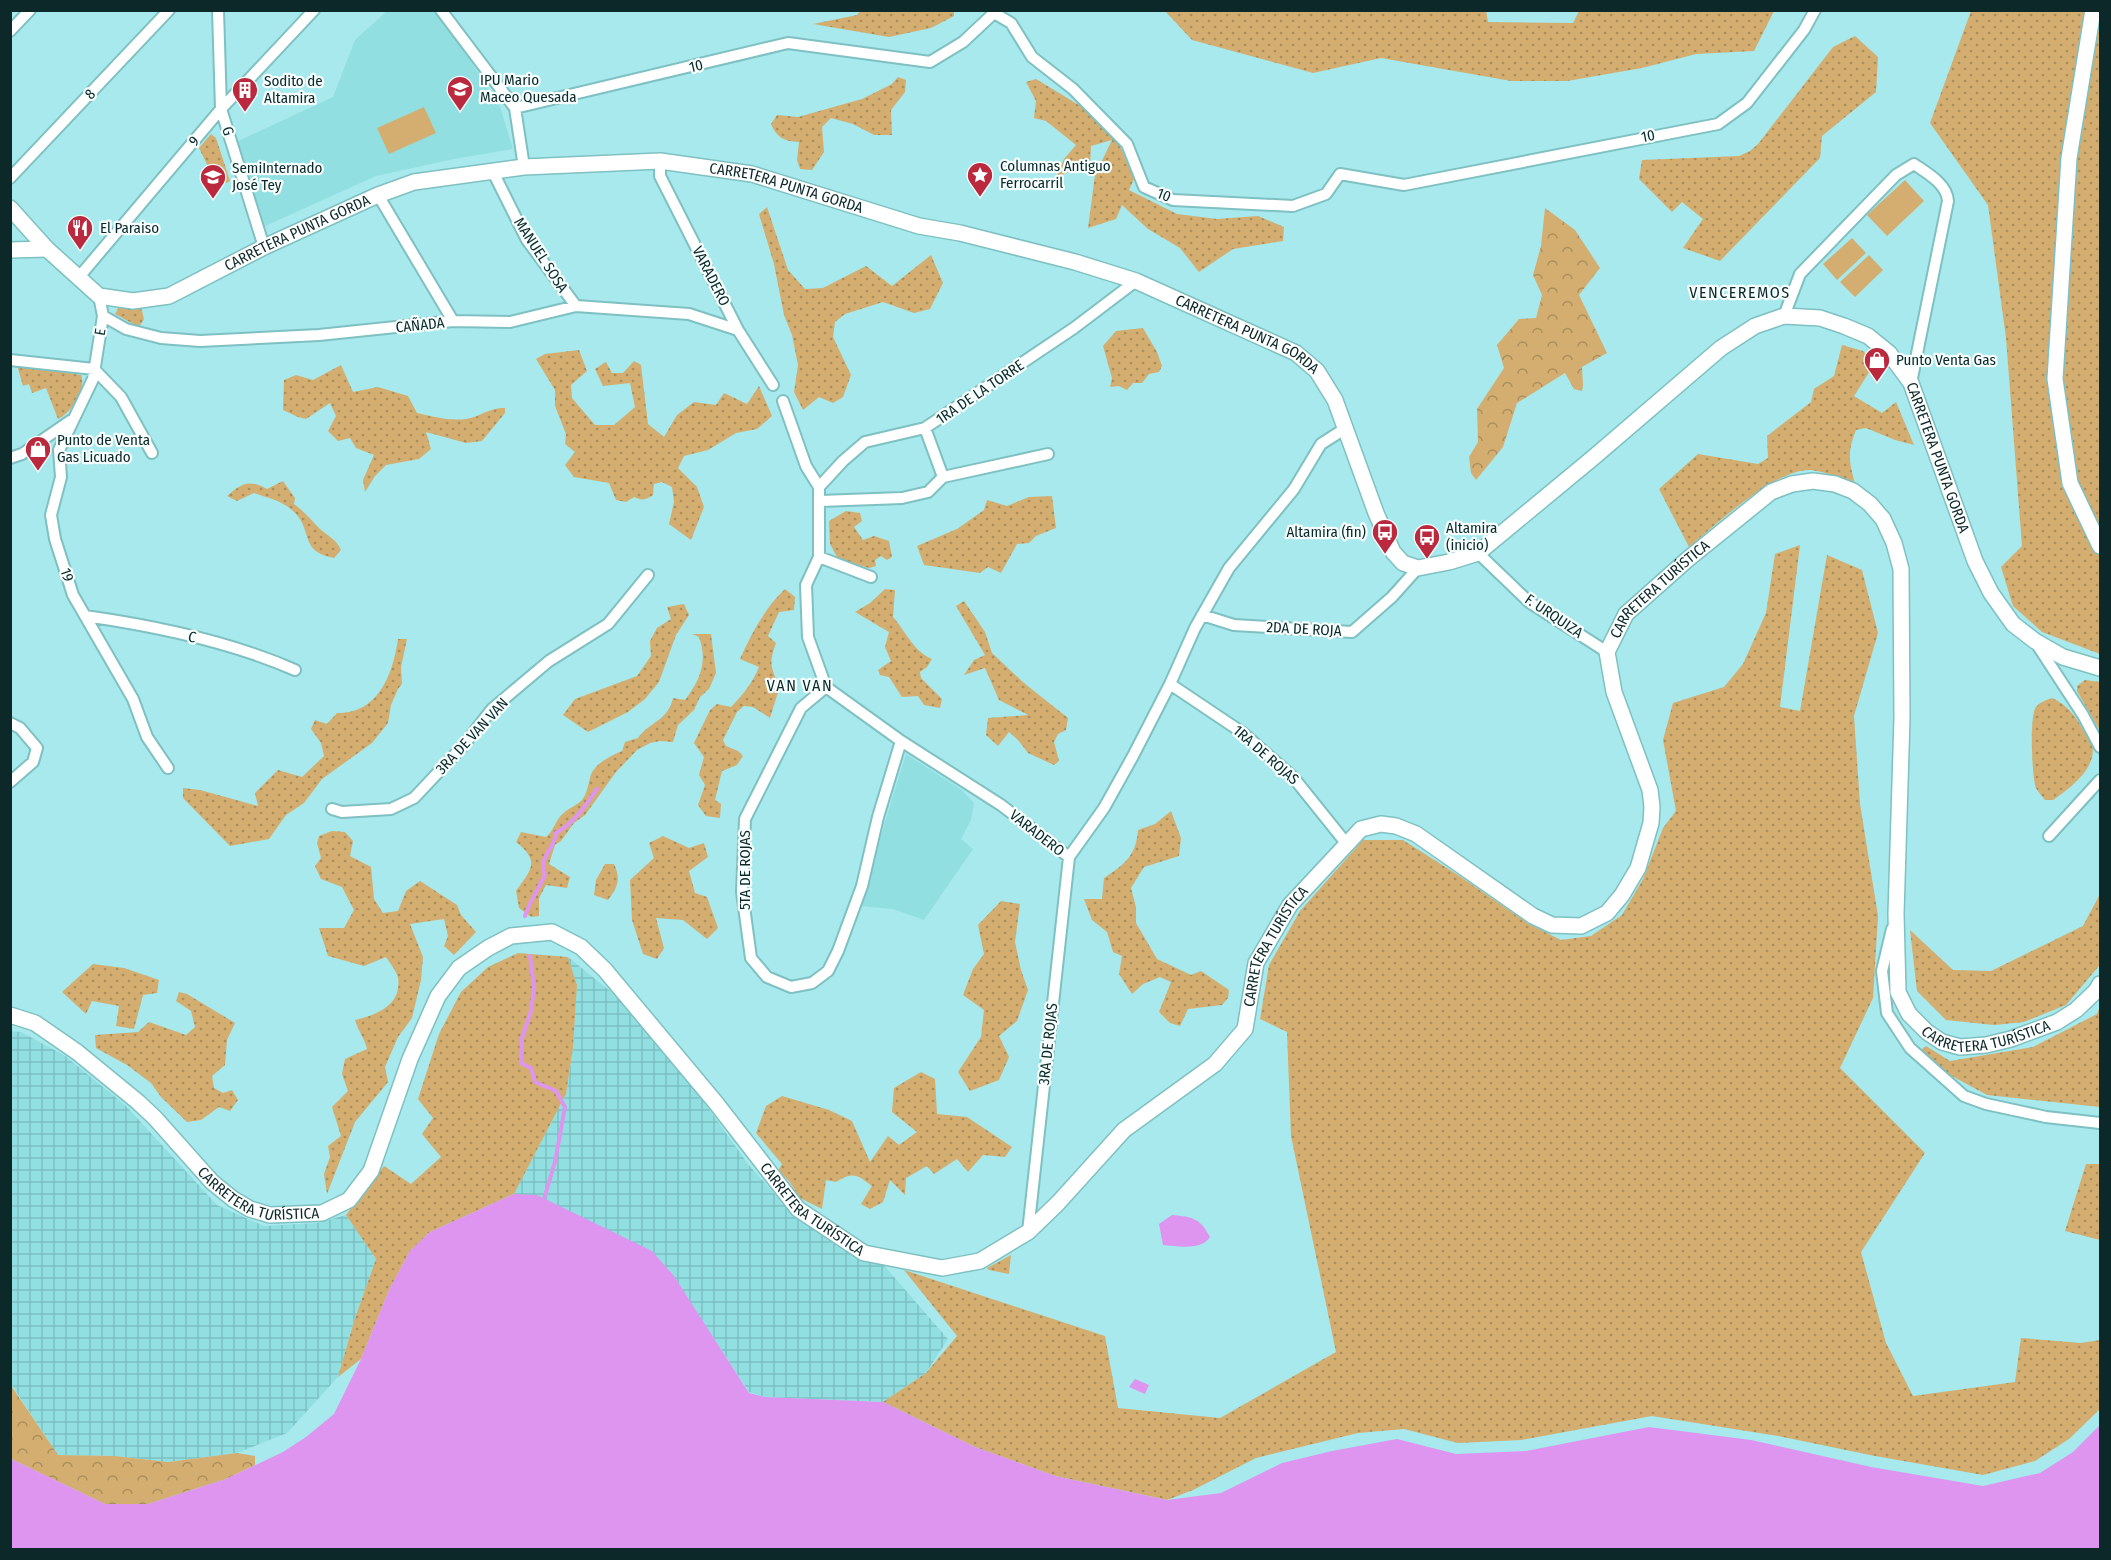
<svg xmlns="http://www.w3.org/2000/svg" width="2111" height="1560" font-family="'Fira Sans Condensed',sans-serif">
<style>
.built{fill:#92dfe2}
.industrial{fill:url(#industrial-grid)}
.grass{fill:url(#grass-dots)}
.forest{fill:url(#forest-crowns)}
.green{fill:#d4ae70}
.water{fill:#dd95f0}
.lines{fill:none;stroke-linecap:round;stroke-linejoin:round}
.stream{stroke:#dd95f0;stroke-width:4}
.minor-casing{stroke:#7fc0c2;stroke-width:14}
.secondary-casing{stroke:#7fc0c2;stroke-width:18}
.minor{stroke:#fff;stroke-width:10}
.secondary{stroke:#fff;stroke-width:15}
.labels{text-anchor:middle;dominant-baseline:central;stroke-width:4.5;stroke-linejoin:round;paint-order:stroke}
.street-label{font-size:15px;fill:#0c2829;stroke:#f7fefe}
.poi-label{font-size:15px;fill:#0c2829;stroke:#f7fefe;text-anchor:start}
.neighbourhood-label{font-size:16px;letter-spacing:1.5px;fill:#0c2829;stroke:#f7fefe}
</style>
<defs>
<pattern id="industrial-grid" width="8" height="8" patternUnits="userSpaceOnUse" patternTransform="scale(1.5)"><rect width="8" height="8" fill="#92dfe2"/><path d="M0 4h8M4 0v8" fill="none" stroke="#7dbfc2"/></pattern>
<pattern id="grass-dots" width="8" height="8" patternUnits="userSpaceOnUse" patternTransform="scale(1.5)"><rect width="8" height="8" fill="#d4ae70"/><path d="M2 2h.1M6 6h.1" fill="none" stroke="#aa8e5c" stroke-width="1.8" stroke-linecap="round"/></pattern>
<pattern id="forest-crowns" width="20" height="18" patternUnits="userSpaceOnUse" patternTransform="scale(1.5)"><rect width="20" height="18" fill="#d4ae70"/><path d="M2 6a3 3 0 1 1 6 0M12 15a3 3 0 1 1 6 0" fill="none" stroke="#aa8e5c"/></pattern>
</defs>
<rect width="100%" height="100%" fill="#a7e9ec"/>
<path class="built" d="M438 10 500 107 513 149 454 159 376 176 263 227 236 142 333 97 355 40 387 11Z
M906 754 962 790 974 803 971 820 961 839 973 849 924 920 893 909 859 906Z"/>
<path class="industrial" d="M568 957 615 995 674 1060 748 1164 796 1218 859 1260 881 1262 948 1339 926 1373 883 1402 765 1397 749 1392 674 1277 652 1251 514 1194 566 1094 573 1048 577 985Z
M10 1031 21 1032 64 1055 125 1105 217 1205 264 1226 317 1223 346 1215 376 1259 354 1321 338 1377 287 1433 237 1453 168 1462 115 1456 58 1455 11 1384Z"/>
<path class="grass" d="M861 10 954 11V16L931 28 889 37 813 24 857 15Z
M1486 10 1488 22 1573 23 1579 11H1774L1754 51 1696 54 1642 68 1567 81H1511L1381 58 1313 73 1192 40 1165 11Z
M1971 11H2100V654L2042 632 2013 606 2001 567 2022 546 2006 338 1988 205 1930 123Z
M1855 36 1878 57 1876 92 1822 136 1820 158 1720 261 1683 248 1703 219 1682 202 1672 212 1639 179 1642 160 1739 156 1750 151 1758 144 1833 47Z
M898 77 906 80 905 92 891 110 892 135H874L853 124 831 118 822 127 824 152 812 170 800 169 797 160 799 142C784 141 777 138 771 124L777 115 798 117 862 99 892 84Z
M1036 79 1082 107 1115 134 1134 179 1129 190 1177 214 1217 219 1258 216 1284 227 1283 241 1233 249 1199 272 1180 248 1148 229 1122 205 1116 219 1088 228 1095 175 1112 140 1091 146 1090 166 1080 163 1070 172 1057 176 1064 159 1076 145 1046 121 1034 118 1036 101 1026 82Z
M211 134 216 138 230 181 218 187 199 148Z
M767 207 788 270 805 289 823 288 866 266 892 286 931 255 943 283 930 309 914 313 883 302 845 314 835 322 833 337 851 375 843 397 833 403 819 397 803 410 794 392 798 365 792 335 784 315 774 264 759 214Z
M120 305 141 307 144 319 139 327 115 314Z
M1143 328 1157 352 1162 366 1159 372 1149 374 1142 383H1133L1127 390 1119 386 1110 387 1112 378 1103 346 1116 331Z
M1842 345 1863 351 1875 363 1854 396 1882 413 1896 402 1914 445 1895 440 1866 428 1856 430C1847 453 1849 461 1855 484 1841 479 1826 472 1811 470 1778 467 1714 526 1689 547L1659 489 1698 454 1758 464 1768 458 1767 436 1811 402 1814 389 1834 376Z
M579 350 587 371 571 385 572 398 595 425H614L635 407 630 383 603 386 595 369 606 362 612 373H623L634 361 641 365 648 424 664 437 677 415 694 402 716 405 724 393 747 404 759 386 772 416 757 429 736 433 708 450 684 456 678 468 697 487 704 507 691 540 669 524 674 502 672 487 662 482 654 484 653 495C646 500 641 501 634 497L626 502 616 500 609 483 574 477 565 465 575 452 565 444 566 434 555 406V390L536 359 545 354Z
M17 365 81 375C87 388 71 414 58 419L46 388 32 393 29 384 23 386Z
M341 365 353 392 378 387 408 396 417 413C435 417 456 423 474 417 484 413 494 407 505 408V413L482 441 466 443 426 432 431 449 419 459 386 465 375 476 365 492 363 480 374 455 356 448 350 438 338 441 328 431 336 416 330 403 306 419 298 417 283 410 284 380 296 375 313 380Z
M283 481 295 498 294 504C304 511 311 520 320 529 328 536 337 540 341 550L334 558C298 551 314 530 293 511 283 501 268 498 254 493L237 501 227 496C242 483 248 479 267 489Z
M1052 496 1056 528 1036 536 1029 543 1017 544 1001 573 988 567 980 573 924 565 917 546 957 529 984 510 987 500 1007 506 1029 497Z
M846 511 860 513 862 521 854 527 863 540 874 536 889 541 892 557 887 560 881 556 875 560 876 566 869 568 838 559 830 544 829 521Z
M1800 545 1780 707 1800 711 1827 555 1862 570 1878 633 1854 716 1860 804 1878 916 1873 998 1840 1068 1925 1153 1861 1252 1886 1343 1913 1396 2015 1382 2021 1338 2081 1343 2100 1340V1409L2069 1439 2035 1461 1983 1475 1875 1456 1778 1436 1652 1416 1521 1440 1458 1443 1404 1429 1358 1433 1256 1458 1193 1490 1167 1500 1055 1476 975 1447 883 1402 926 1373 957 1336 904 1270 1105 1336 1118 1408 1220 1418 1336 1352 1291 1136 1287 1032 1260 1019 1269 965 1300 911 1363 840H1403L1461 877 1529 924 1561 940 1591 936 1622 915 1643 879 1663 828 1676 811 1663 740 1673 703 1724 687 1743 664 1766 613 1775 554Z
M785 589 795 597 794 610 779 612 768 636 776 643C769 662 770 668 780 686L770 718 753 707 744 706 737 712 723 740 726 746 738 751 743 756 737 765 722 771 715 800 721 804 720 818 706 816 698 805 705 785 699 775 704 757 694 743 710 710 717 704 731 707C743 695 753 682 759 667L740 659C751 634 765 608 785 589Z
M885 589 895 590 893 617C906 632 914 652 932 659L927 667 920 672 921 678 942 699 940 708 924 705 918 696 902 697 889 677 880 675 878 670 891 661 885 647 889 632 855 612 870 603Z
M964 601 985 632 992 653 1024 683 1068 718 1066 730 1058 734 1054 742 1059 761 1054 765 1028 753 1018 740 1009 732 998 746 986 735 988 718 1028 715 999 700 985 668 964 675 974 660 985 655 956 606Z
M684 604 689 615 676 635 659 682 645 699 628 712 588 732 563 715 575 699 637 676 651 656 650 641 657 628 671 619 667 607Z
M692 634H711L716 673 709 689 700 697 694 710 678 725 673 742 660 741 650 743 637 750 616 772 585 815 574 823 561 841 555 845 549 864 570 877 567 888 546 885 539 898V916L531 917 519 908 516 891C532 869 540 861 516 842L521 832 546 837C553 831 554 825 559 818 565 809 575 807 582 800 587 794 588 785 590 778 593 764 610 756 622 751L625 742 638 738C649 722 668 721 673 698L685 700C700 680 708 662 699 637Z
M398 639H407L401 667 402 684 398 689 391 705 388 723 372 743 322 779 304 803 286 815 269 839 230 846 183 798V788L200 790 258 806 255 793 278 770 302 777 324 756 321 743 311 729 315 720 327 724 337 713C379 714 393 673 398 639Z
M2085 680 2100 682V731L2077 691V686Z
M2052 698C2066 704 2075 715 2082 728 2085 733 2090 739 2092 744 2098 768 2069 789 2053 800H2045C2042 796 2038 792 2036 788 2032 779 2029 715 2036 707 2040 702 2046 700 2052 698Z
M1171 811 1181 838 1179 856 1144 867 1131 888 1136 907V923L1157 959 1191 975 1201 971 1229 990 1228 998 1222 1005 1188 1009 1180 1026 1170 1023 1159 1012 1171 982 1160 977 1143 984 1132 994 1119 974 1122 956 1113 952 1107 932 1092 920 1084 899H1102L1104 878C1125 864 1136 856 1138 830L1155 824Z
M332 831 345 832 353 841 350 856 371 867 374 899 383 913 398 911 406 891 420 881 457 905 461 915 476 932 454 955 444 946 448 936 444 919 410 924 423 957 421 980 412 1018 398 1037 385 1067 388 1082 355 1122 327 1194 324 1174 330 1157 328 1146 341 1136 332 1107 348 1091 342 1074 345 1059 367 1049C365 1039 358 1031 355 1020 376 1015 402 1005 398 978 397 972 390 963 386 957L364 966 328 956 319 928H344L354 910 342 887 321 879 315 866 321 858 317 843 319 836Z
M663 836 689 848 704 843 708 857 689 871 695 893 707 897 718 928 707 939 683 920 656 918 664 948 657 959 643 954 632 920 630 880 654 858 649 843Z
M605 864H614C621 879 618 887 608 900L594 895 596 880Z
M2100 894V962L2099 966 2066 1005 2024 1022 1994 1025 1946 1020 1917 991 1910 930 1953 970 1991 971 2083 926Z
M1001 901 1020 904 1015 942 1021 970 1028 990 1017 1021 999 1036 1009 1057 999 1080 970 1091 958 1072 981 1037 984 1010 963 995 973 969 984 954 978 925Z
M518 953 568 957 577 985 573 1048 566 1094 514 1194 430 1232 410 1251 390 1288 361 1359 338 1377 354 1321 376 1259 346 1215 384 1166 411 1184 441 1157 422 1134 433 1118 418 1099 439 1034 461 992 488 967Z
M93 964 124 968 159 980 157 993 143 995 134 1029 116 1026 119 1006 92 1001 86 1014 62 992Z
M179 992 187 994 235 1023 227 1040 225 1065 212 1076 214 1088 223 1093 232 1090 238 1100 230 1111 219 1107 201 1120 187 1122 161 1097 151 1083 127 1065 96 1048 95 1035 138 1032 149 1022 186 1035 195 1027 191 1011 176 1001Z
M2100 1006V1107L1987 1095 1950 1075 1919 1052 1926 1046 1950 1061 2033 1047 2097 1014Z
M921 1072 935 1079 937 1114 967 1117 1012 1147 1005 1157 983 1155 968 1172 957 1159 934 1174 927 1166 906 1178 905 1195 890 1180 883 1202 870 1209 861 1204 872 1186C857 1175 854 1171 836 1182L826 1180 822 1209 800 1198 789 1181 778 1171 782 1164 756 1133 766 1106 782 1096 829 1110 852 1121 870 1162 888 1136 899 1145 917 1132 892 1112 894 1088Z
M2086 1164H2100V1240L2065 1231Z
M1011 1255 1009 1274 989 1270 987 1268Z"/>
<path class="forest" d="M1545 208 1575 230 1600 268 1579 295 1607 353 1582 367 1583 385 1582 391 1574 389 1565 373 1517 403 1503 447 1476 480 1471 473 1469 457 1478 442 1477 409 1504 368 1497 345 1519 319 1536 318 1542 295 1533 275 1541 246Z
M10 1384 58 1455 115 1456 168 1462 237 1453 255 1456V1465L226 1479 148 1504H105L11 1459Z"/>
<path class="green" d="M424 107 436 133 389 154 377 128Z
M1905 180 1924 201 1887 236 1867 215Z
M1852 238 1866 253 1837 280 1823 264Z
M1869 255 1883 270 1855 297 1840 282Z"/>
<path class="water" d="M514 1194 537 1195 652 1251 674 1276 749 1393 765 1397 883 1402 975 1447 1055 1476 1167 1500 1221 1493 1282 1463 1332 1451 1397 1439 1456 1454 1526 1451 1649 1427 1751 1440 1871 1467 1983 1486 2040 1473 2073 1452 2100 1425V1549H11V1459L105 1504H148L226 1479 283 1452 306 1437 334 1414 361 1359 390 1288 410 1251 430 1232Z
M1172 1215C1193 1217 1200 1218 1210 1237 1201 1251 1177 1246 1163 1245L1159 1224Z
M1135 1379 1149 1385 1145 1394 1129 1387Z"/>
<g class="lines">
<path class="stream" d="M525 916C530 901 538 889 545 875 537 857 555 850 556 833 575 822 585 806 597 789
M530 956 534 988 531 1011 522 1038 521 1063 531 1068 535 1082 556 1091 565 1107 555 1162 544 1199"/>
<g class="minor-casing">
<path id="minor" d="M218 10 221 109 264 247
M441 10 515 108 524 167
M10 31 30 10
M515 108 788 43 930 62 963 42 994 13 1011 23 1032 57 1073 89 1127 144 1144 187 1173 200 1293 206 1326 194 1340 174 1404 185 1718 124 1747 103 1804 30 1815 10
M660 161V176L738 330 773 385
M492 170 527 240 576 306
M10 178 169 10
M378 195 453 321
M79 277 221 109 314 10
M99 296 103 316 93 379 59 450 61 477 51 515 55 539 73 595 133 699 147 737 168 768
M103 316 126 329 161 338 200 341 319 335 453 321 510 322 576 306 689 314 738 330
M1784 316 1800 274 1896 175 1914 164C1927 173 1947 184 1948 201L1911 383
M10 360 94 369 121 397 152 453
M783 401 806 466 819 487V557L806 585 808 637 826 687 901 741 1001 805 1069 857
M925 428 943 477
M10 458 22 454 70 421
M819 487 843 461 865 442 925 428 1074 328 1136 281
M820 501 902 498 928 492 943 477 1048 454
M1478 553 1529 602 1607 652
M819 557 871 577
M1202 615 1234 625 1352 632 1392 597 1418 568
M85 616C156 626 229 641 295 670
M2036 643 2083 715 2100 747
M1170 684 1243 733 1293 777 1346 843
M826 687 801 708 745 819 742 892 751 958 767 977 791 987 812 983 828 971 838 951 862 886 878 817 901 741
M10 723 20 728 37 748 33 762 10 782
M332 809 342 812 391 809 414 798 463 746 492 709 549 661 608 624 648 575
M2049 836 2100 780
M1892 929 1882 971 1887 1013 1910 1048 1964 1096 1986 1104 2046 1117 2100 1123
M1028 1232 1069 857 1104 808 1133 756 1170 684 1195 628 1229 568 1294 489 1321 444 1346 428"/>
</g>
<g class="secondary-casing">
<g id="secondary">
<path d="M2093 10 2069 158 2055 379 2070 483 2100 546"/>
<path id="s1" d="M10 208 47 249 99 296 133 301 169 296 264 247 378 195 414 182 524 167 660 161 752 174 919 226 960 233 1075 262 1136 281 1296 353 1317 371 1335 400 1376 513 1393 552 1403 563 1418 568 1449 562 1478 553 1594 457 1721 348 1755 326 1784 316 1820 318 1844 326 1868 336 1889 353 1911 383 1975 561 1991 593 2013 624 2035 641 2063 657 2100 668"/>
<path d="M10 250 47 249"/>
<path id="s2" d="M10 1015 35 1023 77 1052 138 1102 155 1118 212 1182 233 1199 250 1209 270 1215 322 1213 349 1200 371 1171 410 1059 438 996 459 968 488 948 511 936 552 932 581 947 605 970 716 1103 798 1209 864 1253 942 1268 980 1261 1028 1232 1058 1203 1124 1130 1215 1064 1245 1029 1256 963 1290 905 1361 829 1381 824 1396 826 1416 834 1533 916 1552 925 1581 926 1607 913 1622 895 1638 868 1651 823 1652 807 1650 790 1614 692 1607 652 1626 614 1688 559 1771 492 1792 484 1813 481 1835 484 1853 491 1870 504 1883 519 1894 543 1901 569 1902 718 1896 914 1898 992 1909 1014 1927 1032 1942 1042 1960 1047 1986 1045 2011 1039 2057 1022 2076 1010 2096 991 2100 984"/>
</g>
</g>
<use href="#minor" class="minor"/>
<use href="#secondary" class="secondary"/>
</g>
<defs>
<g id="school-pin" transform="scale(1.35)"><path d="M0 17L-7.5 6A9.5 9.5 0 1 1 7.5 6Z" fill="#ba293d" stroke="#f7fefe"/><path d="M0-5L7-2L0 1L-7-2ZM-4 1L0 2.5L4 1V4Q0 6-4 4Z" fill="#fff"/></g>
<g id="building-pin" transform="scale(1.35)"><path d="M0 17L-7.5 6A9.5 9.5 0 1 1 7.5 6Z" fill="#ba293d" stroke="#f7fefe"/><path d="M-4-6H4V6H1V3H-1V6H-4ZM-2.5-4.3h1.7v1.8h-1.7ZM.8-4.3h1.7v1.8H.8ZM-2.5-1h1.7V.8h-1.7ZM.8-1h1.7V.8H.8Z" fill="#fff"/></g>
<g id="sight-pin" transform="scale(1.35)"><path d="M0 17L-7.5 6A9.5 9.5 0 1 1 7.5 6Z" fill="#ba293d" stroke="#f7fefe"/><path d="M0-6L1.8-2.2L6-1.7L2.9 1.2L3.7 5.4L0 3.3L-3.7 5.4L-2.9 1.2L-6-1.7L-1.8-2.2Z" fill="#fff"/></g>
<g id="restaurant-pin" transform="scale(1.35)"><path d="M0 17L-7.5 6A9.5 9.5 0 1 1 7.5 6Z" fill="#ba293d" stroke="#f7fefe"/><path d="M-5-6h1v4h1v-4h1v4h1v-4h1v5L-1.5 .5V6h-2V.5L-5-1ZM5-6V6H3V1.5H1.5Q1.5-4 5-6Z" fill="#fff"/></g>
<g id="shop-pin" transform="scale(1.35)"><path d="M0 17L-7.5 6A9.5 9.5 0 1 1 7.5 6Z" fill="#ba293d" stroke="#f7fefe"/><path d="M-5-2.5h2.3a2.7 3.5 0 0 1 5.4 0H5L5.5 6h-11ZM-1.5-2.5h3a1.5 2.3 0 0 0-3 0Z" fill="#fff"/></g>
<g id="bus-pin" transform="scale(1.35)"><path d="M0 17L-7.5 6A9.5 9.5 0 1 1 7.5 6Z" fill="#ba293d" stroke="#f7fefe"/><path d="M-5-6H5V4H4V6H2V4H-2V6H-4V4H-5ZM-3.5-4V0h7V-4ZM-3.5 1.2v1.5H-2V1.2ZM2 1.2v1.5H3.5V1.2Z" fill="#fff"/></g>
</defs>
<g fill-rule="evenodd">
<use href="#school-pin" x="460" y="89"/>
<use href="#building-pin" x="245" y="90"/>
<use href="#sight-pin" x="980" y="175"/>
<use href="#school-pin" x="213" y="177"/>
<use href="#restaurant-pin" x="80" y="228"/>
<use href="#shop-pin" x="1877" y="360"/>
<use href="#shop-pin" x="38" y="449"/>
<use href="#bus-pin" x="1385" y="532"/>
<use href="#bus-pin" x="1427" y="537"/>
</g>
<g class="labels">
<g class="street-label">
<text transform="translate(696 66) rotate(-13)">10</text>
<text transform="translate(90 94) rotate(-46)">8</text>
<text transform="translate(228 131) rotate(74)">G</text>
<text transform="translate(1648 136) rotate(-11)">10</text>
<text transform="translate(194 141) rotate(-50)">9</text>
<text stroke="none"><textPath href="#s1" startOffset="843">CARRETERA PUNTA GORDA</textPath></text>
<text transform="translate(1164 195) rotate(21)">10</text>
<text stroke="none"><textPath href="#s1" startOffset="339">CARRETERA PUNTA GORDA</textPath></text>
<text transform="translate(541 255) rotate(57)">MANUEL SOSA</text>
<text transform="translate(711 276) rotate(63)">VARADERO</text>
<text transform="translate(420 325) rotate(-6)">CAÑADA</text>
<text transform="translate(100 332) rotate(-81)">E</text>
<text stroke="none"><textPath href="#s1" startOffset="1329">CARRETERA PUNTA GORDA</textPath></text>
<text transform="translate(980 392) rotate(-34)">1RA DE LA TORRE</text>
<text stroke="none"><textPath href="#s1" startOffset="2318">CARRETERA PUNTA GORDA</textPath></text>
<text transform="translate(67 575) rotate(72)">19</text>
<text stroke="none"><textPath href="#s2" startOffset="2582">CARRETERA TURÍSTICA</textPath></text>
<text transform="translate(1554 616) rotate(34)">F. URQUIZA</text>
<text transform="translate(1304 629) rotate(3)">2DA DE ROJA</text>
<text transform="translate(192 637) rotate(13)">C</text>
<text transform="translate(472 736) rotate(-47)">3RA DE VAN VAN</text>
<text transform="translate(1266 755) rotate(41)">1RA DE ROJAS</text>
<text transform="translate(1037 833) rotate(38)">VARADERO</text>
<text transform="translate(745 870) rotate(-90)">5TA DE ROJAS</text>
<text stroke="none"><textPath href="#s2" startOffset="1791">CARRETERA TURÍSTICA</textPath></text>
<text stroke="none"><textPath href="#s2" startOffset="3446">CARRETERA TURÍSTICA</textPath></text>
<text transform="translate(1048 1044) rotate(-84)">3RA DE ROJAS</text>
<text stroke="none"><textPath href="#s2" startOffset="315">CARRETERA TURÍSTICA</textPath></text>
<text stroke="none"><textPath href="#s2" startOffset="1160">CARRETERA TURÍSTICA</textPath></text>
</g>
<g class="poi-label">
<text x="480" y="80">IPU Mario<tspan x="480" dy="17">Maceo Quesada</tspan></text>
<text x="264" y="81">Sodito de<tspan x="264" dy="17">Altamira</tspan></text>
<text x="1000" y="166">Columnas Antiguo<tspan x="1000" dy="17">Ferrocarril</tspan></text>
<text x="232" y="168">SemiInternado<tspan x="232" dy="17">José Tey</tspan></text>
<text x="100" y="228">El Paraiso</text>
<text x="1896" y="360">Punto Venta Gas</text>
<text x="57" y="440">Punto de Venta<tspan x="57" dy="17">Gas Licuado</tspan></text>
<text x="1446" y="528">Altamira<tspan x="1446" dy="17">(inicio)</tspan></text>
<text x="1366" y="532" text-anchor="end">Altamira (fin)</text>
</g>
<g class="neighbourhood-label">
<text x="1740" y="292">VENCEREMOS</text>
<text x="800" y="685">VAN VAN</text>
</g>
</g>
<rect width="2111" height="1560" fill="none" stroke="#0c2829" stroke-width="24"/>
</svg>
